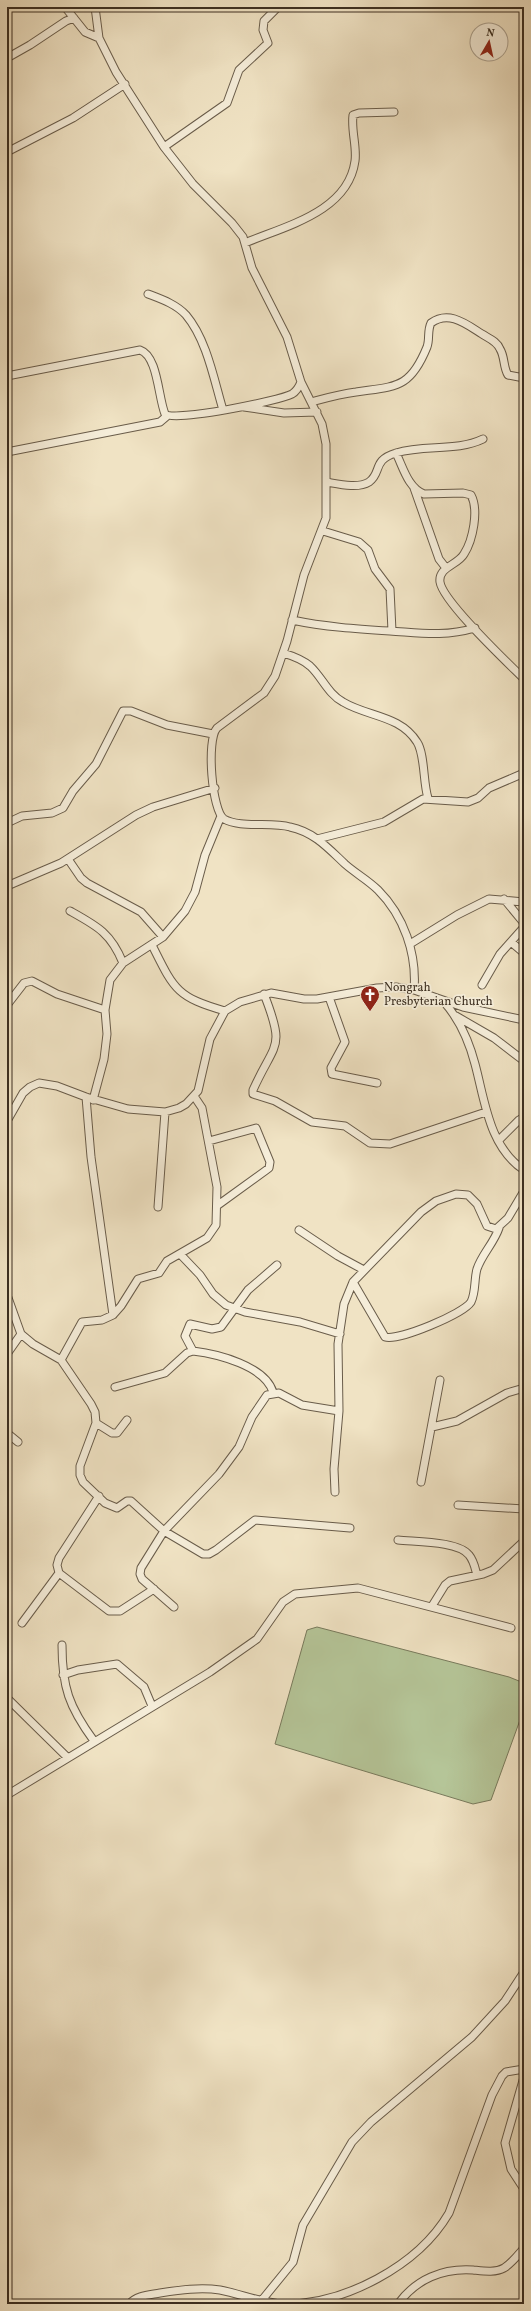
<svg xmlns="http://www.w3.org/2000/svg" width="531" height="2311" font-family="Vollkorn,serif">
<style>
.green{fill:#b5c598;stroke:#787a5c}
.lines{fill:none;stroke-linecap:round;stroke-linejoin:round}
.street-casing{stroke:#695c4a;stroke-width:9}
.street{stroke:#f5edd9;stroke-width:7}
.labels{text-anchor:middle;dominant-baseline:central;stroke-width:3.5;stroke-linejoin:round;paint-order:stroke}
.poi-label{font-size:12px;fill:#3c2f21;stroke:#f5edd9;text-anchor:start}
</style>
<rect width="100%" height="100%" fill="#f0e3c4"/>
<filter id="stains"><feTurbulence type="fractalNoise" baseFrequency=".005" numOctaves="4"/><feColorMatrix values="0 0 0 0 .2 0 0 0 0 .09 0 0 0 0 .02 0 0 0 .5 -.17"/></filter>
<radialGradient id="worn" r=".72"><stop offset=".6" stop-color="#630" stop-opacity="0"/><stop offset="1" stop-color="#630" stop-opacity=".3"/></radialGradient>
<path class="green" d="M317 1627 509 1677 524 1683V1709L491 1800 473 1804 275 1744 307 1630Z"/>
<g class="lines">
<g class="street-casing">
<path id="street" d="M65 7 85 32 99 38
M95 7 99 38 116 72 164 147 193 184 232 223 243 237 252 268 287 337 301 382 322 424 326 444V518L304 575 287 641 275 676 264 693 217 728C206 740 212 811 224 819 239 828 272 822 290 827 314 832 328 848 345 864 355 873 368 880 378 890 404 916 417 954 414 990
M7 58 30 45 66 21 74 18
M164 147 227 103 239 70 268 43 263 30 264 21 278 7
M7 152 73 118 125 84
M245 243C285 226 348 212 355 161 357 146 351 131 353 115L359 113 394 112
M148 294C161 299 176 304 186 315 207 340 214 380 223 410
M7 376 140 350C158 356 158 397 165 414 174 422 279 401 292 394 297 391 299 387 301 382
M311 402C326 398 340 394 356 392 396 386 410 389 427 347 430 339 427 331 431 323 449 310 466 324 482 334 488 338 497 341 500 349 505 357 503 367 508 375L524 378
M244 407 284 413 317 412
M7 452 160 422 167 416
M396 453C403 467 408 488 424 494L463 493 471 495C479 510 473 540 464 554 458 565 438 567 440 582 443 602 507 662 524 679
M326 482C338 484 358 489 369 482 382 473 372 460 396 453 425 444 456 452 483 439
M414 488 439 559 446 568
M323 531 359 542 368 550 375 569 390 589 392 631
M292 620C325 627 357 629 390 631 421 633 444 637 475 628
M283 653C293 656 302 659 310 666 322 677 328 694 343 702 368 717 400 715 417 742 425 754 423 783 428 798
M7 823 22 816 52 813 63 808 73 791 96 764 123 711H131L167 725 213 734
M317 839 384 822 423 799 468 802 478 798 489 788 524 773
M68 859 81 878 87 883 141 912 163 937
M7 886 61 863 136 815 153 807 215 788
M504 899 523 922 524 927
M70 911C97 926 111 933 123 963
M511 942 524 953
M410 944 457 915 489 899 524 902
M152 945C174 989 176 997 225 1011
M482 985 500 954 524 927
M264 994C286 1050 275 1041 253 1090V1094L275 1101 312 1122 345 1126 370 1143 390 1144 486 1112
M329 997 345 1042 331 1068 332 1074 377 1083
M444 1002C460 1020 469 1041 475 1064 485 1101 489 1147 524 1170
M7 1005 24 983 32 981 57 994 105 1010
M456 1016 494 1038 524 1061
M93 1100 104 1059 107 1034 105 1010 110 980 123 963 163 937 185 911 195 892 205 855 221 816
M7 1121 23 1093 30 1087 39 1083 57 1086 86 1097 128 1109 165 1112 179 1108 186 1104 198 1091 210 1039 225 1011 240 1002 271 993 304 999H317L377 988 396 987 414 990 463 1007 524 1020
M499 1140 519 1120 524 1117
M209 1141 256 1128 270 1162 269 1168 265 1171 218 1205
M158 1207 165 1112
M299 1230 338 1256 364 1270
M180 1254 200 1275 213 1294 226 1305 245 1312 300 1322 340 1334
M353 1282 385 1337C399 1341 463 1314 471 1302 476 1292 474 1279 477 1269 482 1254 494 1243 499 1228
M7 1295 21 1334 33 1344 61 1360 91 1404 95 1412 96 1423 80 1466V1475L83 1482 105 1503 117 1508 127 1501H131L164 1531 203 1554H209L216 1550 255 1520 350 1528
M113 1315 121 1306 138 1279 159 1273 167 1261 207 1238 216 1225 217 1187 202 1108 194 1096
M193 1351 185 1336 190 1324 212 1329 221 1327 248 1290 277 1265
M7 1354 21 1334
M61 1360 82 1322 102 1320 113 1315 91 1157 86 1097
M115 1387 165 1373 187 1353 193 1351C218 1354 265 1366 273 1392
M96 1423 112 1433H117L127 1420
M432 1427 457 1421 507 1393 524 1388
M7 1433 18 1442
M421 1482 440 1380
M335 1492 334 1469 339 1411 338 1344 344 1304 353 1282 421 1212 436 1201 456 1194 468 1195 477 1204 487 1226 496 1229 508 1218 524 1191
M99 1496 59 1558 57 1565 59 1573 109 1611H120L154 1589
M458 1505 524 1509
M398 1540C416 1542 458 1541 469 1555 474 1561 475 1568 477 1575
M432 1606 445 1585 450 1581 483 1574 493 1570 524 1541
M174 1607 142 1579 140 1574 141 1568 164 1531 219 1474 239 1447 252 1417 267 1395 279 1393 302 1405 339 1411
M22 1623 59 1573
M62 1645C62 1687 69 1707 94 1741
M63 1675 78 1670 117 1664 144 1687 152 1706
M7 1698 67 1757
M7 1795 210 1672 257 1639 283 1602 295 1594 358 1588 511 1628
M524 2077 505 2143 511 2169 524 2189
M262 2300 293 2262 303 2225 352 2142 371 2122 472 2037 505 2001 524 1972
M129 2304C137 2295 149 2295 160 2293 180 2290 200 2287 220 2290 241 2294 262 2303 283 2304 344 2305 418 2266 449 2213L492 2095 502 2076 506 2072 524 2069
M398 2304C416 2279 443 2268 473 2270 483 2271 495 2273 504 2268 512 2263 518 2255 524 2248"/>
</g>
<use href="#street" class="street"/>
</g>
<defs>
<g id="church-pin" transform="scale(1)"><path d="M0 17L-7.5 6A9.5 9.5 0 1 1 7.5 6Z" fill="#8f2418" stroke="#f5edd9"/><path d="M-1.2-6h2.4v3.5h3.3v2.4h-3.3V6h-2.4V-.1h-3.3v-2.4h3.3Z" fill="#fff"/></g>
</defs>
<g fill-rule="evenodd">
<use href="#church-pin" x="370" y="995"/>
</g>
<g class="labels">
<g class="poi-label">
<text x="384" y="988">Nongrah<tspan x="384" dy="14">Presbyterian Church</tspan></text>
</g>
</g>
<rect width="531" height="2311" fill="none" stroke="#f0e3c4" stroke-width="24"/>
<rect x="8" y="8" width="515" height="2295" fill="none" stroke="#3c2f21" stroke-width="2"/>
<rect x="12" y="12" width="507" height="2287" fill="none" stroke="#3c2f21"/>
<g transform="translate(489 42) rotate(9)"><circle r="19" fill="#f5edd9" stroke="#aba18f"/>
<path d="M0-3L7 15L0 10L-7 15Z" fill="#8f2418"/>
<text y="-6" font-size="11" font-weight="bold" text-anchor="middle" fill="#3c2f21">N</text>
</g>
<rect width="100%" height="100%" filter="url(#stains)"/>
<rect width="100%" height="100%" fill="url(#worn)"/>
</svg>
